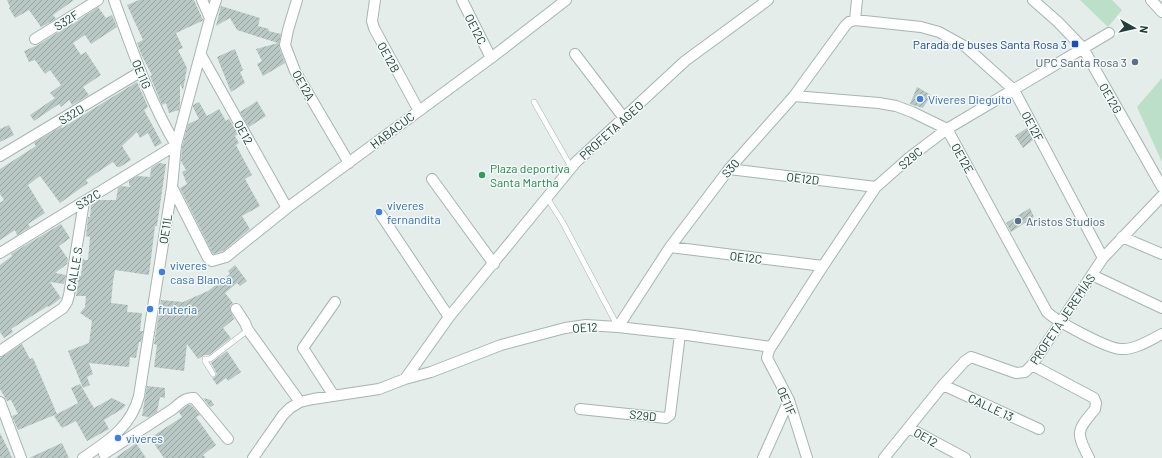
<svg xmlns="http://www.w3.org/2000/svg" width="1162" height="458" font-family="Barlow,sans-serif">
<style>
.park{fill:#bcdfca}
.building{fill:url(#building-hatch)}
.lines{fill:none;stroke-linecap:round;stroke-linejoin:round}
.lane-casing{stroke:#a6b5b2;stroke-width:6}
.street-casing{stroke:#a6b5b2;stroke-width:12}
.lane{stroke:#fff;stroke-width:5}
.street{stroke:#fff;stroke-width:10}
.transit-dot{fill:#1a4fb4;stroke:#f4faf8;stroke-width:1.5}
.service-dot{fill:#5c6f8a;stroke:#f4faf8;stroke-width:1.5}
.shop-dot{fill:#3f7fe0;stroke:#f4faf8;stroke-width:1.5}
.leisure-dot{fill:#2e9e5b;stroke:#f4faf8;stroke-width:1.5}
.labels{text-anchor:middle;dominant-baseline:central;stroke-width:3;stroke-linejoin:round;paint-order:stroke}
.street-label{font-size:12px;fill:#233f3b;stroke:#f4faf8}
.transit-label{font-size:12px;fill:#164399;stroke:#f4faf8;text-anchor:end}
.service-label{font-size:12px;fill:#4e5e75;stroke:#f4faf8;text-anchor:end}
.shop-label{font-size:12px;fill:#366cbe;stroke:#f4faf8;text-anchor:start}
.leisure-label{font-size:12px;fill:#27864d;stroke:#f4faf8;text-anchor:start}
</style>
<defs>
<pattern id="building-hatch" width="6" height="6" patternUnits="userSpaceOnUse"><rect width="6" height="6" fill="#b9c8c4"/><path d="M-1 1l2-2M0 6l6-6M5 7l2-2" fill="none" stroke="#96a4a0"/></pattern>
</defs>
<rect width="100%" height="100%" fill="#e4edea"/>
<path class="park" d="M1080 0H1112L1122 10 1108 27Z
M1162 78V162L1137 107Z"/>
<path class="building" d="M7 0H74L53 15 56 19 41 27 29 10 15 18 9 8 10 7Z
M139 0H194L203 20 202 21 176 33 183 48 178 50 187 68 183 90 180 84V104L179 110 169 113 166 103 162 105 150 76 152 75 142 56 137 43 143 40 127 5Z
M221 6 260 18 258 26 269 29 268 31 281 34 279 47 285 63 263 76 257 64 262 61 256 49 278 43 237 30 230 18 216 26Z
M98 7 106 18 112 15 117 27 91 44 85 35 73 43 81 55 86 52 101 75 83 87 89 95 72 105 69 100 61 107 59 104 34 121 30 115 55 98 50 93 61 85 50 70 45 74 35 60 29 62 24 51 38 45 73 23V24Z
M235 49 243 70 240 72 245 83 231 92 217 57Z
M137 82 148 107 144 110 162 143 155 147 148 133 140 138 137 132 122 146 131 160 120 167H117L113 162 86 180 88 183 60 203 40 176 28 185 45 213 28 224 30 227 17 235 15 230 0 240V203L4 200 0 194V169L36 146 34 143 61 127 62 128Z
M917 87 931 95 923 108 910 104Z
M257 101 266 116 249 127 240 112Z
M199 102 207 116 219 109 226 121 229 119 238 134 235 136 239 143 236 145 252 175 245 179 260 206 242 216 250 229 223 251 213 254 180 188 187 184 182 172 186 170 181 161 182 147 188 124 199 119 193 107V105Z
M9 125 14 135 0 142V129Z
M1027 128 1033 140 1023 148 1015 136Z
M159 163 166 164 157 226H155L149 275 115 270 113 282 111 303 128 305 127 312 142 313 140 331H143L141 342H139L136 358 130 357 129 367 89 363 93 374 87 377 90 385 83 388 68 351 89 343 92 321 80 313 85 307 86 296H76L79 276H81L83 258 84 260H88L90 237 86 236 88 217H90L91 205 99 200H116L118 188 121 186 131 187 129 185V181L137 176 150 177 151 168Z
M1030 208 1034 217 1011 232 1006 223Z
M61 224 70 238 59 246 68 259 67 264 55 273 66 275 64 284 50 282 61 298 49 307 48 306 11 329 13 332 4 338 0 332V265L12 256 11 254Z
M235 265 247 281 240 286 237 283 225 293 233 303 230 306V310L234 319 223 328 231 338 209 355H204L198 359 187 344 184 371 154 367 157 345 154 344 161 300 183 302 208 291 230 274 228 271Z
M22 344 30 359 33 358 57 414 78 403 71 388 80 384 94 408 112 398 126 405 122 409 104 420 109 429 87 441 76 421 62 428 54 416 57 414 18 430 12 416 18 414 11 400 7 401 0 389V358Z
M227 351 241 372 228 381 226 378 217 385 212 378 215 377 217 374 211 363Z
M147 386 165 388V398L160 397 157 412 149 417 142 416Z
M203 398 211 400 214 405 210 407Z
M188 405H191L200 415 196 417 216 445 203 455 206 458H164L150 438 182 417 179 412Z
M0 433 9 451 12 458H0Z
M62 443 69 458H29Z
M136 443 146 458H115Z"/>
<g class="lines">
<g class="lane-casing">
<path id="lane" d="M534 102 571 167
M546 196 563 223 618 327
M213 374 205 361V359H210L248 330"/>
</g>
<g class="street-casing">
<path id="street" d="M202 0 210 18
M297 0 288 30 285 45 295 71 349 163
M375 0 372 21 374 28 419 111
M462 0 491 58
M1033 0 1058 22 1083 48 1162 187
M1151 0 1162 12
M855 20 857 0
M35 39 98 0
M575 54 624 118
M201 55 287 208
M794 96 879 103 896 106 912 112 947 129 1047 312C1056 321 1108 349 1121 349 1135 350 1150 340 1162 334
M0 156 140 72
M729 169 876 187
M432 179 494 264
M172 187 208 258 212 261 226 257 287 208 491 58 566 0
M381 215 449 317
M1122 237 1162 254
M670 247 823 266
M0 253 176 145C149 100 132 49 114 0
M1092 275 1162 308
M236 309 245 323 248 330 300 402
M618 327 670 247 729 169 794 96 845 26 849 22 855 20 921 27 939 32 966 47 1014 90 1103 258
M0 351 63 308 67 302 69 295 84 202
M1032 365 1094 398 1096 403 1095 409C1077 431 1075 431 1089 458
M405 379 449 317 576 162 685 61 768 0
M943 385 1039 429
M334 396 303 348 335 302
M0 402 21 458
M580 409 666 418 670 415 680 334
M909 428 965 458
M104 454 173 409C180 403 185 397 194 398L228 439
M83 458C108 441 131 427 139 396L172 187 176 145 210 18 216 0
M253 458 283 415 290 408 300 402 313 399 379 389 405 379 431 372 501 345 565 328 586 325 618 327 680 334 771 347
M763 458 789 400
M807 458 789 400 767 358 769 350 823 266 876 187 910 157 947 129 1109 33
M884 458 943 385 965 361 971 357 1016 373 1025 372 1032 365 1103 258 1162 196"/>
</g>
<use href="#lane" class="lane"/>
<use href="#street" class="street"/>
</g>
<rect class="transit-dot" x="1071" y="40" width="8" height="8" rx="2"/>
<g class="service-dot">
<circle cx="1135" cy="62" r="4"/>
<circle cx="1018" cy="221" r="4"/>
</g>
<g class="shop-dot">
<circle cx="920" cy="99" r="4"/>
<circle cx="379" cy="212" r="4"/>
<circle cx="162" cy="272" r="4"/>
<circle cx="150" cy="309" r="4"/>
<circle cx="118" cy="438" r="4"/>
</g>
<circle class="leisure-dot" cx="482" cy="175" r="4"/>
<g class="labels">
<g class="street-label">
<text transform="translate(66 20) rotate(-32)">S32F</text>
<text transform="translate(476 29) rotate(63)">OE12C</text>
<text transform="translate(389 57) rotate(61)">OE12B</text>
<text transform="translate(142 74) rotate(67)">OE11G</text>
<text transform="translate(304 85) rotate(61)">OE12A</text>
<text transform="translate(1111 98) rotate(60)">OE12G</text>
<text transform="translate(71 114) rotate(-31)">S32D</text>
<text transform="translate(1033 126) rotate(62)">OE12F</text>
<text transform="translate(392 130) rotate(-37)">HABACUC</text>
<text transform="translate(611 130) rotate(-42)">PROFETA AGEO</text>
<text transform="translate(244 132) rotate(61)">OE12</text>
<text transform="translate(910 158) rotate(-40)">S29C</text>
<text transform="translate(963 158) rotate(61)">OE12E</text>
<text transform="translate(730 168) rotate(-50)">S30</text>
<text transform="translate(803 178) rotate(7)">OE12D</text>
<text transform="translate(88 199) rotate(-31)">S32C</text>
<text transform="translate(165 229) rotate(-81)">OE11L</text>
<text transform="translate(746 257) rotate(7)">OE12C</text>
<text transform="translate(74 269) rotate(-80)">CALLE S</text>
<text transform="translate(1062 319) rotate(-56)">PROFETA JEREMÍAS</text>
<text transform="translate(585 327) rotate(-3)">OE12</text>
<text transform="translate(787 401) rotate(67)">OE11F</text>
<text transform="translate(991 407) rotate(25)">CALLE 13</text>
<text transform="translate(643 415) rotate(6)">S29D</text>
<text transform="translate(926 437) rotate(29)">OE12</text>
</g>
<g class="transit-label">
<text x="1067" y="44">Parada de buses Santa Rosa 3</text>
</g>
<g class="service-label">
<text x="1127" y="62">UPC Santa Rosa 3</text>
<text x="1026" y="221" text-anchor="start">Aristos Studios</text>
</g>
<g class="shop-label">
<text x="928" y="99">Víveres Dieguito</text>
<text x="387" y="205">viveres<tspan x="387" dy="14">fernandita</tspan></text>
<text x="170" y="265">viveres<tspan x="170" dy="14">casa Blanca</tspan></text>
<text x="158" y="309">fruteria</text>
<text x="126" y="438">viveres</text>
</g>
<g class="leisure-label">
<text x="490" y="168">Plaza deportiva<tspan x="490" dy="14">Santa Martha</tspan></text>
</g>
</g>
<g transform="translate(1134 28) rotate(98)" stroke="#f4faf8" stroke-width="3" paint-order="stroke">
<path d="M0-3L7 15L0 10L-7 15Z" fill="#233f3b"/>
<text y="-6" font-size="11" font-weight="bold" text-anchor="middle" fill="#233f3b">N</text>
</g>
</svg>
